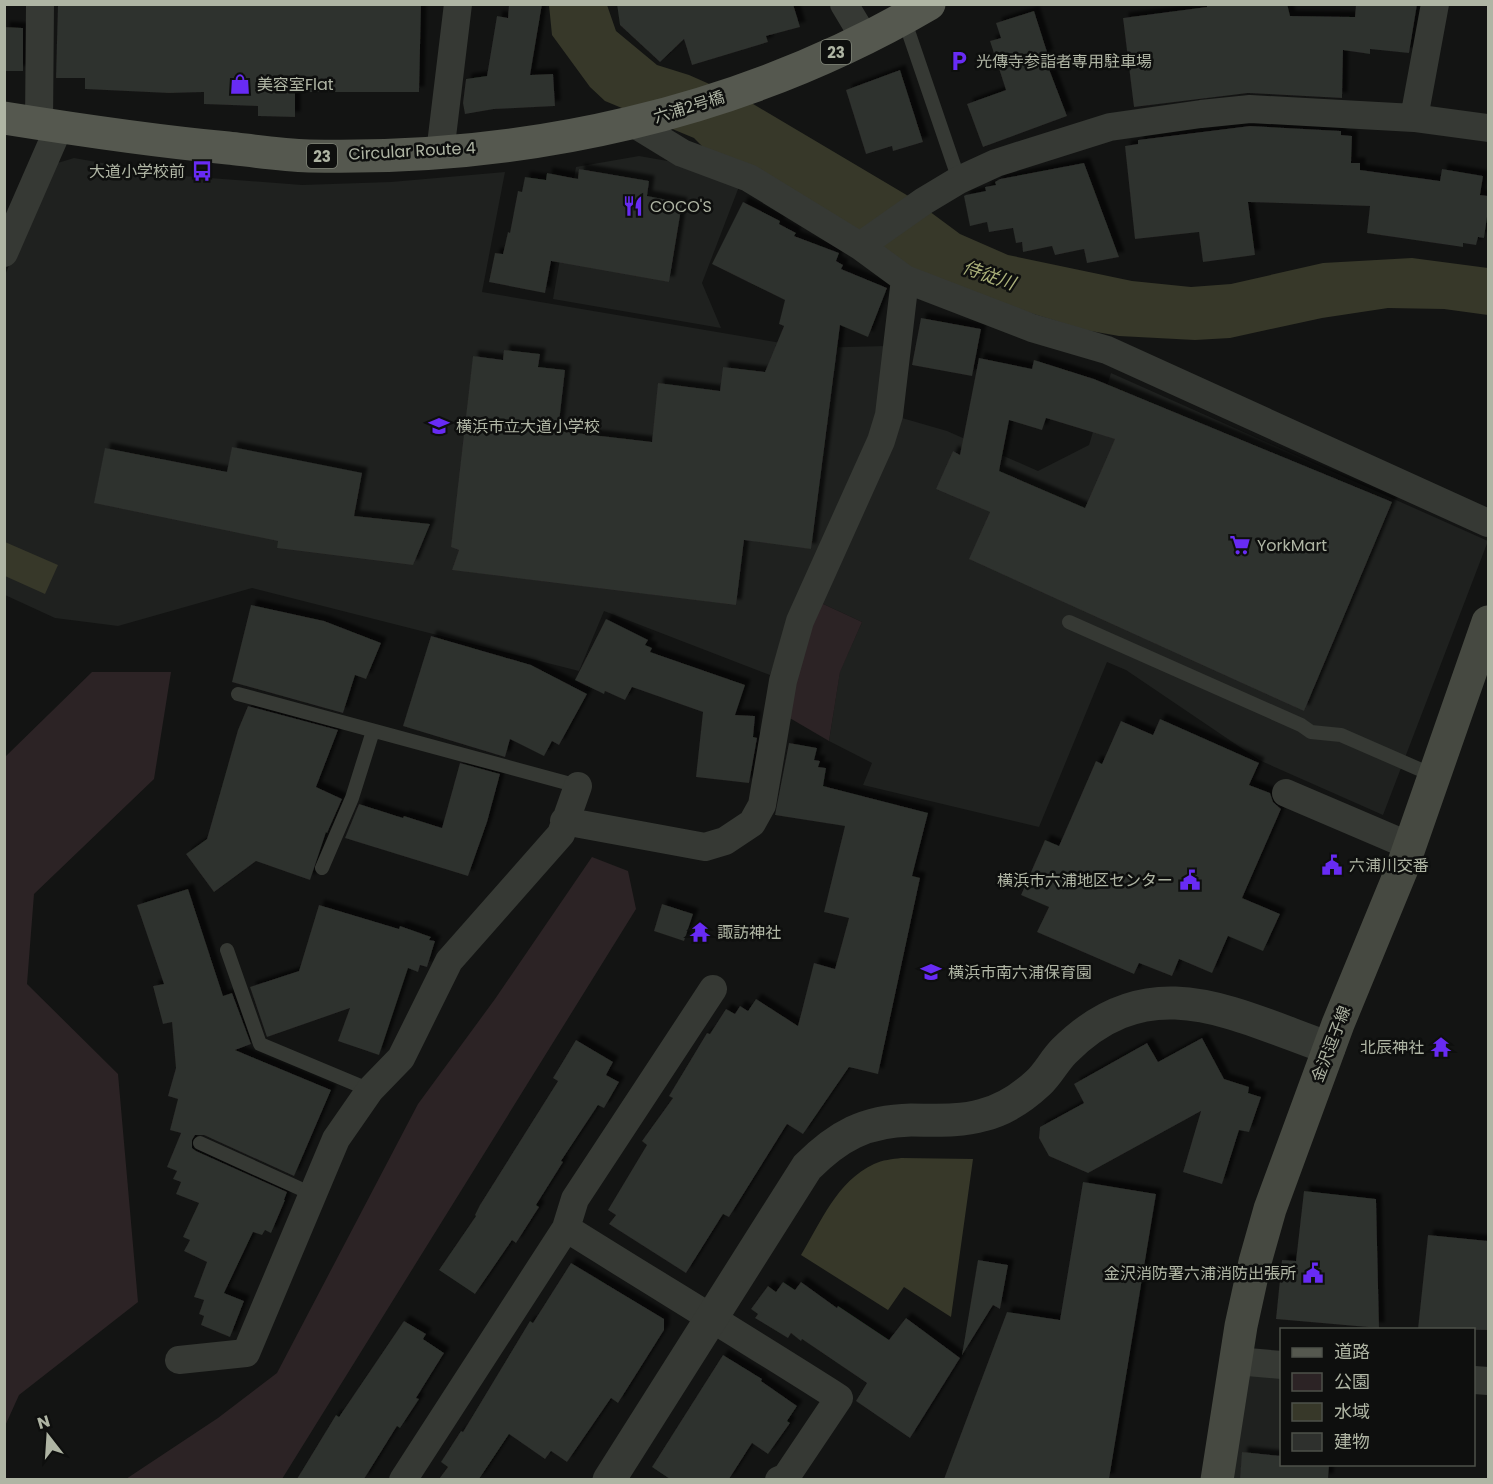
<svg xmlns="http://www.w3.org/2000/svg" width="1493" height="1484" font-family="Poppins,'Noto Sans JP',sans-serif">
<style>
.built{fill:#1f211f}
.green{fill:#2c2325}
.water{fill:#373829}
.building{fill:#2e302d;fill-rule:evenodd;filter:url(#shadow)}
.lines{fill:none;stroke-linecap:round;stroke-linejoin:round}
.service{stroke:#363934;stroke-width:14}
.minor{stroke:#363934;stroke-width:28}
.tertiary{stroke:#363934;stroke-width:33}
.secondary{stroke:#464941;stroke-width:33}
.primary{stroke:#55584f;stroke-width:33}
.labels{text-anchor:middle;dominant-baseline:central;stroke-width:5;stroke-linejoin:round;paint-order:stroke}
.shield{fill:#0e0f0e;stroke:#7f8377;stroke-width:1.5}
.shield-label{font-size:15px;font-weight:bold;fill:#afb5a4}
.poi-label{font-size:16px;fill:#afb5a4;stroke:#0e0f0e;text-anchor:start}
.street-label{font-size:16px;fill:#afb5a4;stroke:#0e0f0e}
.water-label{font-size:18px;font-style:italic;fill:#abb17a;stroke:#0e0f0e}
</style>
<defs>
<filter id="shadow"><feDropShadow dx="5.5" dy="-5.5" stdDeviation="1.5" flood-color="#0009"/></filter>
</defs>
<rect width="100%" height="100%" fill="#131413"/>
<path class="built" d="M639 156 685 164 740 184 702 283 721 328 553 299 576 167Z
M74 158 170 175 302 185 391 182 505 172 482 292 811 348 885 346 878 415 790 616 770 675 604 611 579 671 252 588 118 626 55 618 5 595V275L51 165Z
M1111 373 1488 541 1383 815 1259 760 1126 670 1107 662 1039 827 863 785 872 763 829 741 840 671 862 622 821 603 902 418 947 431 1038 471 1089 445Z
M1246 1374 1281 1377 1282 1464 1296 1465 1294 1479 1232 1480Z"/>
<path class="green" d="M821 603 862 622 840 672 829 741 788 717 801 651Z
M92 672H171L154 779 34 894 27 984 118 1074 138 1302 19 1395 5 1426V757Z
M592 857 628 871 636 909 282 1479H126L218 1418 277 1373 418 1104 495 999Z"/>
<path class="water" d="M549 5H607L616 31 657 65 689 75 748 101 910 197 960 234 1008 255 1132 281 1191 287 1231 284 1323 263 1412 258 1488 268V315L1444 309 1388 308 1322 318 1230 338 1195 340 1119 336 1085 330 922 279 707 151 694 138 605 101 590 87 552 35Z
M5 542 58 565 45 594 5 576Z
M901 1158 973 1159 951 1317 904 1287 888 1310 801 1255C821 1222 837 1181 874 1164 882 1160 893 1159 901 1158Z"/>
<path class="building" d="M58 4H421L419 92H295V117L258 116V106L204 104V92L169 93 85 89V78H56Z
M509 4H542L530 75 553 74 555 106 494 109 465 114 463 103 466 79 487 76 497 16 508 18Z
M617 4H793L800 27 766 36 768 42 692 65 684 39 660 62 620 25Z
M1207 4H1287L1290 16 1355 17 1356 4H1417L1409 53 1370 49V54L1343 50 1342 98 1248 93 1134 107 1123 18 1207 7Z
M1034 11 1048 55 1044 56 1067 116 983 147 967 104 1006 90 990 41 1001 38 996 23Z
M4 27 23 28V71H4Z
M900 70 923 142 893 151 892 146 866 154 846 90Z
M1250 126 1341 131V135L1352 136 1351 163H1360V170L1440 181 1442 169 1483 176 1480 195 1488 196V210L1484 238 1478 237 1476 245 1463 243V247L1367 233 1370 206 1248 202 1255 255 1203 262 1199 232 1135 239 1125 146 1138 144V140Z
M1084 163 1119 257 1087 263 1084 249 1055 255 1052 246 1023 252 1022 242 1016 243 1013 228 989 232 987 222 970 226 964 196 966 195 986 191 985 187 996 185 995 182 1000 179Z
M579 169 649 181 647 196 682 203 669 282 551 261 545 293 489 282 495 253 503 254 508 232 510 233 518 191 522 192 525 177 546 180 547 173 578 179Z
M743 202 780 221 779 224 796 233 794 236 839 253 836 261 843 265 841 269 887 288 868 337 840 325 811 549 744 540 736 605 452 570 459 550 451 547 473 356 503 360 504 350 540 354 538 367 565 370 558 431 652 442 658 383 720 391 723 367 765 372 784 326 779 324 785 300 712 264Z
M921 318 981 329 972 376 912 365Z
M979 358 1032 369 1034 360 1094 379 1392 502 1304 711 969 559 990 512 936 489 953 451 960 455ZM1046 418 1115 439 1085 508 999 471 1009 420 1042 430Z
M232 447 362 473 354 516 430 524 413 565 277 548 278 541 94 503 105 448 227 472Z
M251 605 324 621 381 643 366 679 355 675 343 713 232 682Z
M606 619 648 640 645 645 652 648 650 652 745 685 735 715 755 716 753 737 757 738 749 783 696 777 703 712 632 687 625 700 605 691 604 694 575 680Z
M431 636 531 665 587 694 559 745 552 741 544 756 510 739 505 757 403 726Z
M248 706 338 730 316 787 342 799 327 833 326 832 310 880 256 861 214 892 186 854 207 839 238 730Z
M1160 719 1259 763 1249 785 1270 793 1273 802 1281 809 1242 898 1280 914 1263 951 1228 936 1212 973 1179 959 1172 976 1139 963 1134 974 1037 932 1049 907 1021 895 1045 840 1059 846 1096 761 1102 764 1121 721 1153 735Z
M789 743 817 748 814 760 820 761 818 767 826 768 823 786 928 813 912 876 920 878 878 1074 849 1067 803 1134 787 1124 729 1217 723 1214 686 1273 609 1224 616 1215 608 1210 647 1145 642 1141 673 1098 669 1096 707 1033 710 1034 726 1009 735 1014 740 1006 748 1011 756 999 798 1026 814 963 835 969 849 918 824 912 845 826 775 815Z
M460 763 500 774 487 822 468 876 345 838 359 804 403 818 404 816 442 828Z
M188 889 223 996 232 993 251 1044 235 1050 331 1090 294 1176 204 1135H195L192 1140V1148L196 1151 287 1192 284 1200H285L271 1233 265 1230 262 1235 253 1232 224 1293 244 1301 230 1337 201 1325 204 1316 199 1314 204 1300 194 1297 207 1262 184 1251 190 1240 183 1237 199 1203 176 1194 181 1182 173 1179 177 1171 167 1167 181 1133 170 1130 178 1099 168 1096 176 1068 172 1022 163 1024 153 986 164 984 137 905Z
M662 904 693 914 684 941 654 931Z
M319 905 399 929 400 926 431 937 429 940 435 941 427 967 420 965 418 972 408 968 379 1055 338 1041 350 1008 267 1037 250 987 299 971Z
M1202 1038 1224 1079 1249 1087 1248 1093 1261 1097 1249 1132 1239 1130 1222 1184 1183 1172 1201 1111 1088 1173 1049 1156 1039 1138 1040 1127 1084 1103 1074 1084 1147 1043 1158 1062Z
M576 1040 613 1062 606 1075 619 1082 604 1108 598 1105 561 1161 563 1162 536 1205 539 1207 516 1243 512 1240 475 1294 439 1270 476 1216 475 1215 480 1205 558 1081 553 1078Z
M1083 1182 1156 1194 1109 1479H944L1007 1312 1060 1320Z
M1304 1191 1376 1199 1379 1328 1276 1319 1282 1260 1296 1261Z
M1428 1235 1488 1241V1330L1418 1329Z
M978 1260 1008 1265 1000 1309 993 1305 962 1355Z
M571 1263 664 1319V1330L618 1403 611 1398 567 1462 551 1451 545 1459 509 1434 479 1479H439L448 1467 441 1462 461 1431 463 1432 530 1321 533 1323Z
M783 1282 795 1290 801 1282 837 1308 838 1306 889 1340 906 1318 960 1358 910 1438 856 1401 867 1383 802 1339 801 1341 791 1333 788 1338 755 1318 758 1314 751 1309 768 1286 776 1292Z
M404 1321 426 1334 423 1339 444 1353 416 1398 419 1399 400 1428 397 1426 364 1479H297L336 1415 339 1417Z
M723 1355 762 1379 761 1381 797 1406 787 1421 790 1423 768 1454 752 1443 729 1479H670L652 1467Z
M1242 1452 1281 1456V1464H1329L1328 1479H1240Z"/>
<g class="lines">
<path class="service" d="M904 19 959 180
M1069 622 1301 725 1311 732 1341 735 1435 776
M238 694 578 786
M322 868 352 798 373 731
M227 950 260 1044 370 1090
M200 1143 312 1194"/>
<path class="minor" d="M844 4 865 39
M1414 118 1435 4
M633 123 682 153 749 178 860 246 905 279 1032 328 1107 350 1488 523
M39 124 40 4
M440 153 458 4
M860 246 924 201 959 180 996 163 1110 127 1201 114 1250 109 1414 118 1488 128
M4 253 59 127
M1286 793 1410 846
M564 821 705 847 725 841 752 823 762 805 783 681 800 621 881 441 889 415 905 279
M566 1228 575 1199 713 989
M179 1360 246 1353 336 1139 370 1090 401 1058 449 961 561 834 578 786
M1236 1361 1282 1365
M1474 1380 1488 1381
M403 1480 566 1228C657 1285 748 1340 839 1398L786 1477 779 1480"/>
<path class="tertiary" d="M609 1480 807 1167C838 1136 865 1121 911 1120 935 1120 959 1122 983 1115 1003 1110 1023 1097 1038 1083 1048 1074 1054 1061 1064 1051 1150 965 1232 1014 1329 1048"/>
<path class="secondary" d="M1217 1480 1241 1326 1255 1262 1270 1209 1338 1024 1401 871 1488 622"/>
<path class="primary" d="M4 118C79 130 153 141 228 148 254 151 282 155 309 156 525 161 741 114 929 4"/>
</g>
<defs>
<g id="parking-bare" transform="scale(1.62)"><path d="M-3.5-5.5H1a3.5 3.5 0 0 1 0 7H-1V5.5H-3.5ZM-1-3.4V-.6H.8a1.4 1.4 0 0 0 0-2.8Z" fill="#682bf4" stroke="#0e0f0e" stroke-width="2.5" paint-order="stroke"/></g>
<g id="shop-bare" transform="scale(1.62)"><path d="M-5-2.5h2.3a2.7 3.5 0 0 1 5.4 0H5L5.5 6h-11ZM-1.5-2.5h3a1.5 2.3 0 0 0-3 0Z" fill="#682bf4" stroke="#0e0f0e" stroke-width="2.5" paint-order="stroke"/></g>
<g id="bus-bare" transform="scale(1.62)"><path d="M-5-6H5V4H4V6H2V4H-2V6H-4V4H-5ZM-3.5-4V0h7V-4ZM-3.5 1.2v1.5H-2V1.2ZM2 1.2v1.5H3.5V1.2Z" fill="#682bf4" stroke="#0e0f0e" stroke-width="2.5" paint-order="stroke"/></g>
<g id="restaurant-bare" transform="scale(1.62)"><path d="M-5-6h1v4h1v-4h1v4h1v-4h1v5L-1.5 .5V6h-2V.5L-5-1ZM5-6V6H3V1.5H1.5Q1.5-4 5-6Z" fill="#682bf4" stroke="#0e0f0e" stroke-width="2.5" paint-order="stroke"/></g>
<g id="school-bare" transform="scale(1.62)"><path d="M0-5L7-2L0 1L-7-2ZM-4 1L0 2.5L4 1V4Q0 6-4 4Z" fill="#682bf4" stroke="#0e0f0e" stroke-width="2.5" paint-order="stroke"/></g>
<g id="supermarket-bare" transform="scale(1.62)"><path d="M-6-5.5h2.5l.6 2H6L4.5 2H-2.5L-4.4-4H-6ZM-1.5 3.2a1.3 1.3 0 1 0 .1 0ZM3 3.2a1.3 1.3 0 1 0 .1 0Z" fill="#682bf4" stroke="#0e0f0e" stroke-width="2.5" paint-order="stroke"/></g>
<g id="civic-bare" transform="scale(1.62)"><path d="M-.6-6.5H3V-4.5H.6V-3L4-1V1h2V6H-6V1h2V-1L-.6-3ZM-1.2 2.5V6h2.4V2.5Z" fill="#682bf4" stroke="#0e0f0e" stroke-width="2.5" paint-order="stroke"/></g>
<g id="temple-bare" transform="scale(1.62)"><path d="M0-6L5-2H3V0L6.5 2.5H4V6H1.5V3h-3V6H-4V2.5H-6.5L-3 0V-2H-5Z" fill="#682bf4" stroke="#0e0f0e" stroke-width="2.5" paint-order="stroke"/></g>
</defs>
<g fill-rule="evenodd">
<use href="#parking-bare" x="959" y="61"/>
<use href="#shop-bare" x="240" y="84"/>
<use href="#bus-bare" x="202" y="171"/>
<use href="#restaurant-bare" x="633" y="206"/>
<use href="#school-bare" x="439" y="426"/>
<use href="#supermarket-bare" x="1240" y="545"/>
<use href="#civic-bare" x="1332" y="865"/>
<use href="#civic-bare" x="1190" y="880"/>
<use href="#temple-bare" x="700" y="932"/>
<use href="#school-bare" x="931" y="972"/>
<use href="#temple-bare" x="1441" y="1047"/>
<use href="#civic-bare" x="1313" y="1273"/>
</g>
<g class="labels">
<g class="shield">
<rect x="821" y="40" width="30" height="24" rx="4.5"/>
<rect x="307" y="144" width="30" height="24" rx="4.5"/>
</g>
<g class="shield-label">
<text x="836" y="52">23</text>
<text x="322" y="156">23</text>
</g>
<g class="poi-label">
<text x="976" y="61">光傳寺参詣者専用駐車場</text>
<text x="257" y="84">美容室Flat</text>
<text x="185" y="171" text-anchor="end">大道小学校前</text>
<text x="650" y="206">COCO'S</text>
<text x="456" y="426">横浜市立大道小学校</text>
<text x="1257" y="545">YorkMart</text>
<text x="1349" y="865">六浦川交番</text>
<text x="1173" y="880" text-anchor="end">横浜市六浦地区センター</text>
<text x="717" y="932">諏訪神社</text>
<text x="948" y="972">横浜市南六浦保育園</text>
<text x="1424" y="1047" text-anchor="end">北辰神社</text>
<text x="1296" y="1273" text-anchor="end">金沢消防署六浦消防出張所</text>
</g>
<g class="street-label">
<text transform="translate(689 107) rotate(-17)">六浦2号橋</text>
<text transform="translate(412 151) rotate(-3)">Circular Route 4</text>
<text transform="translate(1331 1044) rotate(-69)">金沢逗子線</text>
</g>
<g class="water-label">
<text transform="translate(989 275) rotate(19)">侍従川</text>
</g>
</g>
<rect width="1493" height="1484" fill="none" stroke="#afb5a4" stroke-width="12"/>
<rect x="1280" y="1328" width="195" height="138" fill="#0e0f0e" stroke="#4e514a" stroke-width="1.5"/>
<rect x="1292" y="1348" width="30" height="9" fill="#55584f" stroke="#4e514a" stroke-width="1.5"/>
<text x="1334" y="1358" font-size="18" fill="#afb5a4">道路</text>
<rect x="1292" y="1373" width="30" height="18" fill="#2c2325" stroke="#4e514a" stroke-width="1.5"/>
<text x="1334" y="1388" font-size="18" fill="#afb5a4">公園</text>
<rect x="1292" y="1403" width="30" height="18" fill="#373829" stroke="#4e514a" stroke-width="1.5"/>
<text x="1334" y="1418" font-size="18" fill="#afb5a4">水域</text>
<rect x="1292" y="1433" width="30" height="18" fill="#2e302d" stroke="#4e514a" stroke-width="1.5"/>
<text x="1334" y="1448" font-size="18" fill="#afb5a4">建物</text>
<g transform="translate(48 1436) rotate(343)" stroke="#0e0f0e" stroke-width="4.5" paint-order="stroke">
<path d="M0-4.5L10 22L0 15L-10 22Z" fill="#afb5a4"/>
<text y="-9" font-size="16" font-weight="bold" text-anchor="middle" fill="#afb5a4">N</text>
</g>
</svg>
